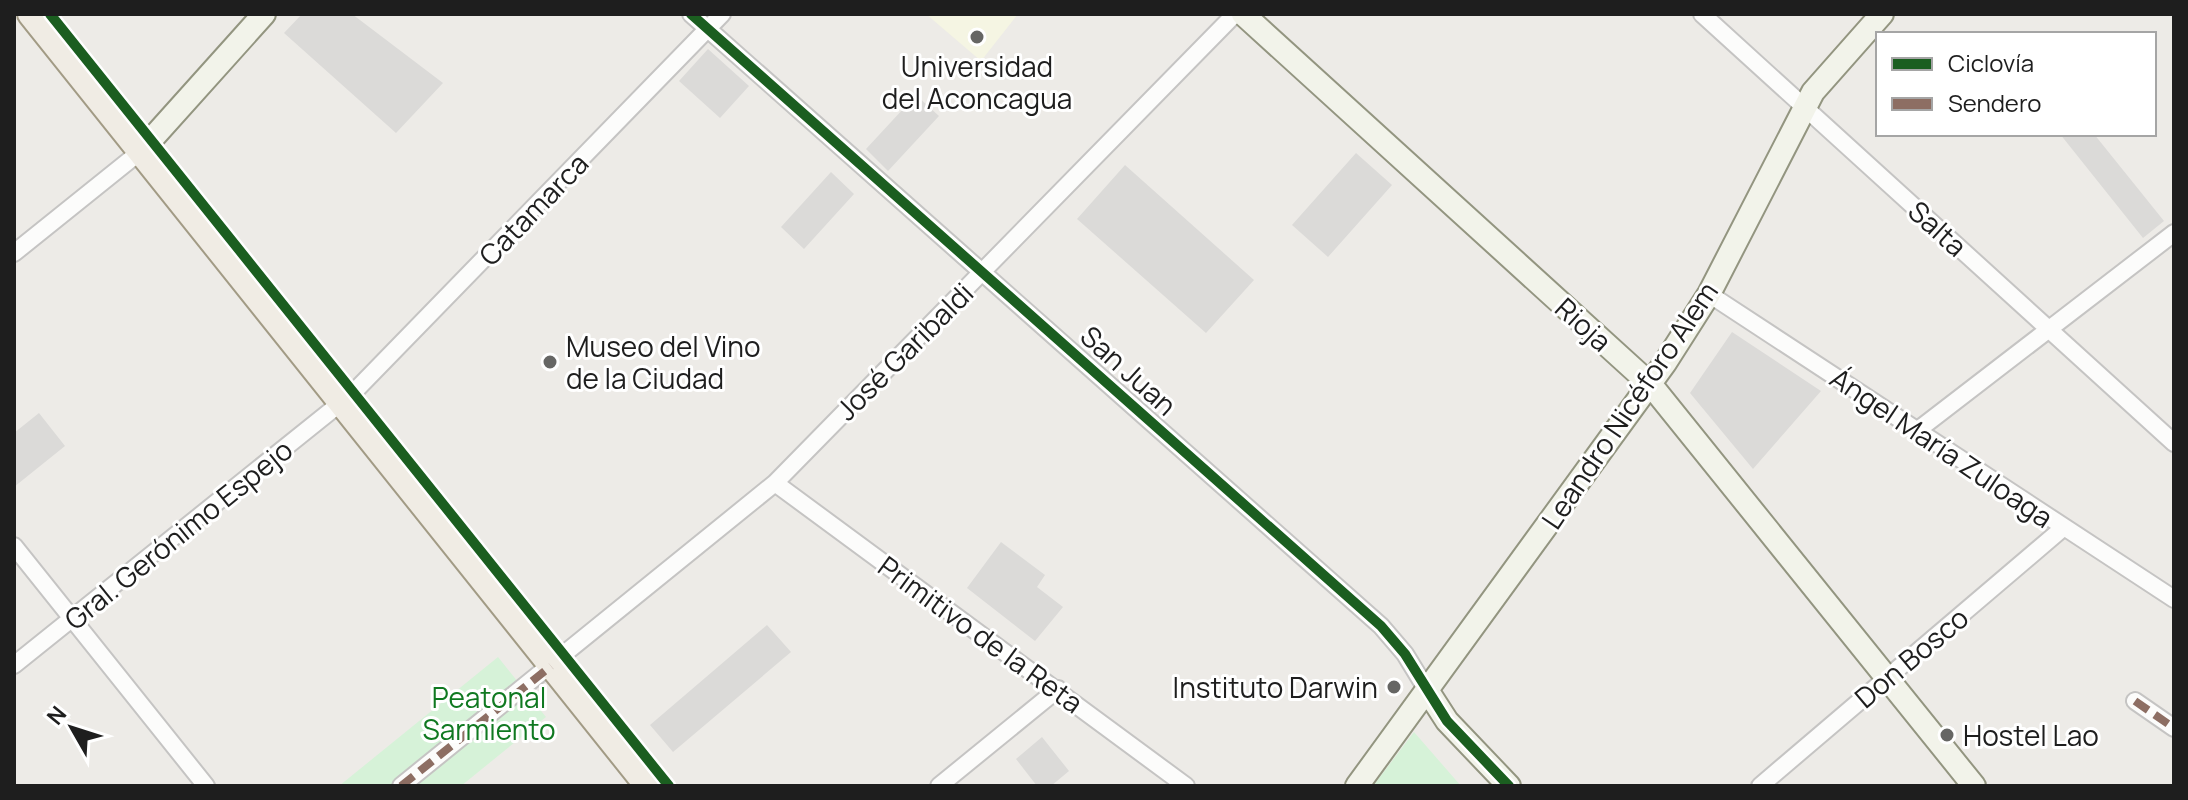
<svg xmlns="http://www.w3.org/2000/svg" width="2188" height="800" font-family="Manrope,sans-serif">
<style>
.education{fill:#f5f5e3}
.religious{fill:#dbdad8}
.park{fill:#d6f2d8}
.lines{fill:none;stroke-linecap:round;stroke-linejoin:round}
.street-casing{stroke:#c5c4c3;stroke-width:20}
.secondary-casing{stroke:#939580;stroke-width:26}
.primary-casing{stroke:#a29b85;stroke-width:28}
.street{stroke:#fcfcfb;stroke-width:16}
.secondary{stroke:#f2f3ea;stroke-width:22}
.primary{stroke:#f0ece4;stroke-width:24}
.quiet{stroke:#8d6e63;stroke-width:8;stroke-dasharray:16 8;stroke-linecap:butt}
.cycleway-casing{stroke:#fff;stroke-width:15}
.cycleway{stroke:#1b5e20;stroke-width:10}
.poi-dot{fill:#666664;stroke:#fff;stroke-width:3}
.labels{text-anchor:middle;dominant-baseline:central;stroke-width:6;stroke-linejoin:round;paint-order:stroke}
.poi-label{font-size:28px;fill:#1e1e1e;stroke:#fff;text-anchor:start}
.street-label{font-size:28px;fill:#1e1e1e;stroke:#fff}
.park-label{font-size:28px;fill:#107921;stroke:#fff}
</style>
<rect width="100%" height="100%" fill="#edebe7"/>
<path class="education" d="M926 14H1018L981 61Z"/>
<path class="religious" d="M302 14H352L443 83 396 133 284 33Z
M708 49 749 86 720 118 679 81Z
M916 95 939 116 888 171 866 149Z
M2060 134H2094L2164 221 2143 238Z
M1356 153 1392 185 1328 257 1292 225Z
M1125 165 1254 280 1206 333 1077 219Z
M831 172 854 194 804 249 781 227Z
M1732 332 1821 391 1753 469 1690 393Z
M39 413 65 446 14 487V433Z
M1001 542 1045 575 1037 587 1063 607 1035 641 967 588Z
M767 625 791 652 673 752 650 725Z
M1042 737 1069 771 1051 786H1037L1016 759Z"/>
<path class="park" d="M498 657 546 717 461 786H339Z
M1414 732 1461 786H1373Z"/>
<g class="lines">
<g class="street-casing">
<path id="street" d="M691 14 1381 626 1405 654 1427 690
M1702 14 2174 443
M14 253 141 151
M1709 294 2174 599
M1918 430 2174 233
M775 483 1186 786
M14 546 206 786
M14 665 353 393 722 14
M2135 701 2174 728
M401 786 775 483 1235 14
M939 786 1058 689
M1760 786 2063 528"/>
</g>
<g class="secondary-casing">
<path id="secondary" d="M1243 14 1651 385 1974 786
M141 151 264 14
M1427 690 1447 721 1509 786
M1357 786 1665 363 1709 294 1813 92 1882 14"/>
</g>
<g class="primary-casing">
<path id="primary" d="M30 14 647 786"/>
</g>
<use href="#street" class="street"/>
<use href="#secondary" class="secondary"/>
<use href="#primary" class="primary"/>
<path class="quiet" d="M2135 701 2174 728
M401 786 551 666"/>
<g class="cycleway-casing">
<path id="cycleway" d="M50 14 669 786
M691 14 1381 626 1405 654 1447 721 1509 786"/>
</g>
<use href="#cycleway" class="cycleway"/>
</g>
<g class="poi-dot">
<circle cx="977" cy="37" r="8"/>
<circle cx="550" cy="362" r="8"/>
<circle cx="1394" cy="687" r="8"/>
<circle cx="1947" cy="735" r="8"/>
</g>
<g class="labels">
<g class="poi-label">
<text x="977" y="66" text-anchor="middle">Universidad<tspan x="977" dy="32">del Aconcagua</tspan></text>
<text x="566" y="346">Museo del Vino<tspan x="566" dy="32">de la Ciudad</tspan></text>
<text x="1378" y="687" text-anchor="end">Instituto Darwin</text>
<text x="1963" y="735">Hostel Lao</text>
</g>
<g class="street-label">
<text transform="translate(533 209) rotate(-46)">Catamarca</text>
<text transform="translate(1938 228) rotate(42)">Salta</text>
<text transform="translate(1584 324) rotate(42)">Rioja</text>
<text transform="translate(904 351) rotate(-45)">José Garibaldi</text>
<text transform="translate(1129 370) rotate(42)">San Juan</text>
<text transform="translate(1629 405) rotate(-56)">Leandro Nicéforo Alem</text>
<text transform="translate(1942 447) rotate(34)">Ángel María Zuloaga</text>
<text transform="translate(178 534) rotate(-39)">Gral. Gerónimo Espejo</text>
<text transform="translate(981 634) rotate(36)">Primitivo de la Reta</text>
<text transform="translate(1911 657) rotate(-40)">Don Bosco</text>
</g>
<g class="park-label">
<text x="489" y="697">Peatonal<tspan x="489" dy="32">Sarmiento</tspan></text>
</g>
</g>
<rect width="2188" height="800" fill="none" stroke="#1e1e1e" stroke-width="32"/>
<rect x="1876" y="32" width="280" height="104" fill="#ffffff" stroke="#a5a5a5" stroke-width="2"/>
<rect x="1892" y="58" width="40" height="12" fill="#1b5e20" stroke="#a5a5a5" stroke-width="2"/>
<text x="1948" y="72" font-size="24" fill="#1e1e1e">Ciclovía</text>
<rect x="1892" y="98" width="40" height="12" fill="#8d6e63" stroke="#a5a5a5" stroke-width="2"/>
<text x="1948" y="112" font-size="24" fill="#1e1e1e">Sendero</text>
<g transform="translate(72 728) rotate(309)" stroke="#ffffff" stroke-width="6" paint-order="stroke">
<path d="M0-6L14 30L0 20L-14 30Z" fill="#1e1e1e"/>
<text y="-12" font-size="22" font-weight="bold" text-anchor="middle" fill="#1e1e1e">N</text>
</g>
</svg>
